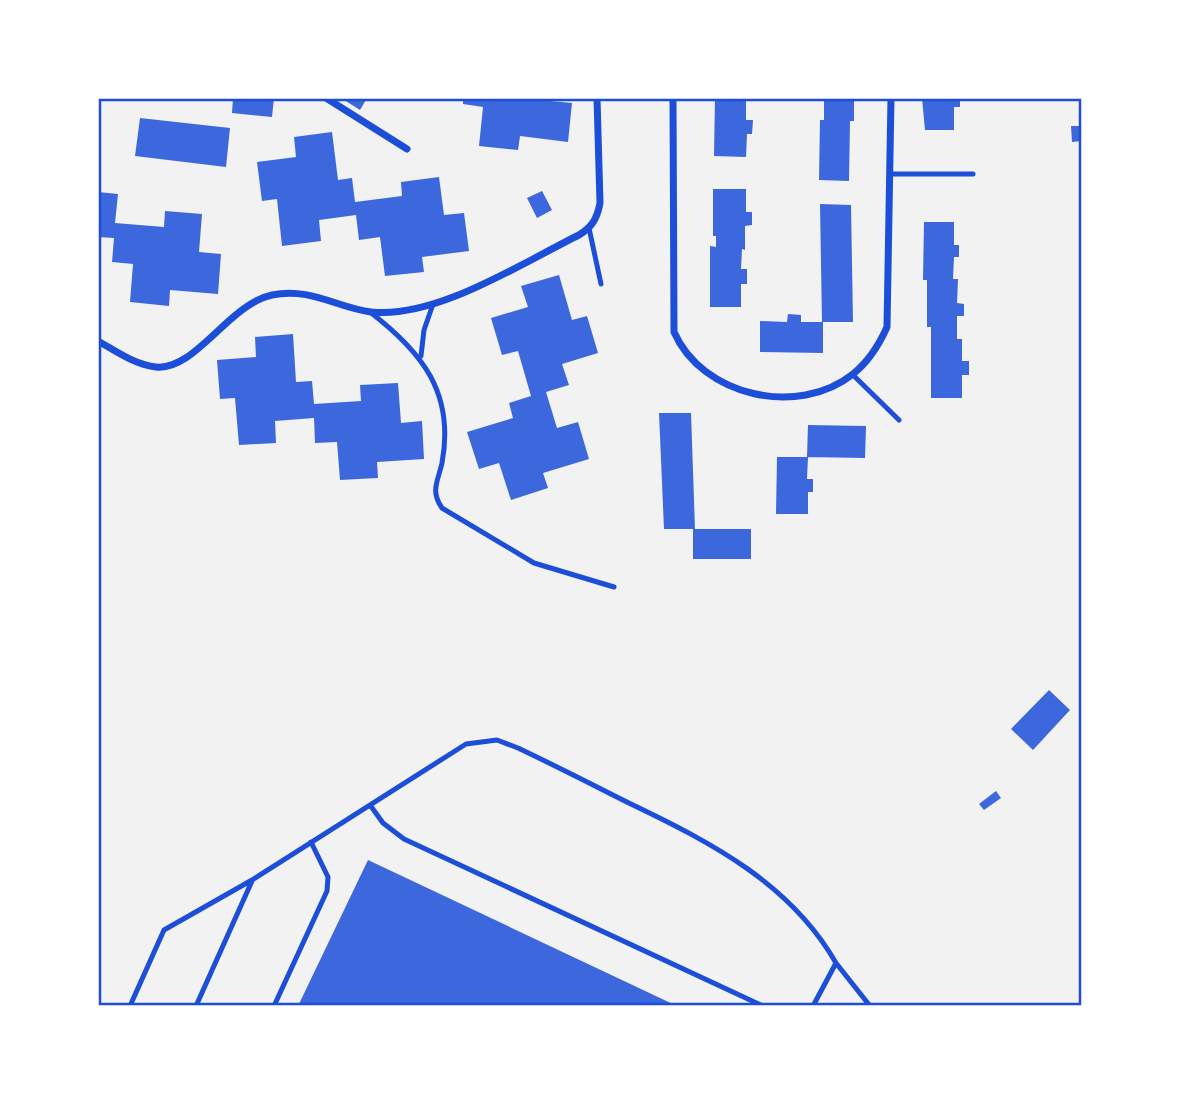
<svg xmlns="http://www.w3.org/2000/svg" width="1180" height="1104" font-family="Overpass,sans-serif">
<style>
.building{fill:#3d67dc}
.lines{fill:none;stroke-linecap:round;stroke-linejoin:round}
.service{stroke:#1d4ed8;stroke-width:5}
.minor{stroke:#1d4ed8;stroke-width:7}
.neatline{fill:none;stroke:#1d4ed8;stroke-width:2.5}
</style>
<rect width="100%" height="100%" fill="#f2f2f2"/>
<path class="building" d="M233 98H274L272 117 232 113Z
M341 98H367L360 110Z
M463 98H551V101L572 103 568 142 520 136 518 150 479 146 483 107 463 104Z
M715 98H746V120H753L752 134H747L746 157 714 156Z
M824 98H854V121H850L849 181 819 180 820 120H824Z
M922 98H960V107H954V130H925Z
M140 118 230 128 226 167 135 156Z
M1071 126H1082V141L1072 142Z
M332 132 338 180 352 178 355 202 402 196 401 182 439 177 444 215 464 213 469 251 422 257 424 272 385 276 380 237 359 240 356 215 319 220 321 241 282 246 277 199 262 201 257 162 296 157 294 137Z
M713 189H746V212H752V225L745 226V250L742 249 741 269H747V284H741V307H710V246L716 247V236H713Z
M542 191 552 210 537 218 527 198Z
M98 192 118 194 115 223 164 227 165 211 202 214 199 252 221 254 218 294 170 290 169 306 130 302 133 264 112 262 114 238 98 237Z
M820 204 851 205 853 322H822Z
M924 222H954V245H959V257H954L953 279H958L957 303 964 304V316H957V339H962V361H969V375H962V398H931V327H927V280H923Z
M559 275 572 320 587 316 598 353 562 364 569 385 546 392 557 428 578 422 589 459 543 473 548 488 511 500 499 463 479 469 467 432 513 418 509 403 531 396 518 351 502 355 491 318 528 307 521 286Z
M788 314 801 315V322H823V353L760 352V321L787 322Z
M293 334 296 382 312 381 314 404 361 401 360 385 398 383 401 423 422 421 424 459 377 462 378 478 340 480 337 442 315 443 314 418 275 421 276 443 239 445 235 398 220 399 217 360 256 357 255 337Z
M659 413H691L695 529H751V559H693V529H664Z
M808 425 866 426 865 458 807 457Z
M777 457H808L807 479H813V492H808V514H776Z
M1049 690 1070 710 1033 750 1011 729Z
M996 791 1001 798 984 810 979 804Z
M368 860 677 1006H298Z"/>
<g class="lines">
<path class="service" d="M892 174H973
M589 228 601 284
M370 312C422 352 455 393 442 463 438 481 430 491 442 508L534 563 614 587
M421 356 424 330 432 307
M852 374 899 420
M370 805 383 823 404 839 763 1006
M130 1006 164 930 252 880 466 744 497 740 518 748C556 766 595 786 633 805 712 843 791 884 836 963
M196 1006 252 881
M274 1006 327 891 328 877 311 842
M813 1006 836 963 870 1006"/>
<path class="minor" d="M326 98 407 149
M673 98 674 332C702 396 798 418 853 374 868 362 879 345 887 327L891 98
M98 341C116 351 135 365 156 367 195 371 229 304 272 295 310 287 338 308 371 312 436 319 520 264 579 235 592 227 597 219 600 203L597 98"/>
</g>
<rect width="1180" height="1104" fill="none" stroke="#ffffff" stroke-width="200"/>
<rect x="100" y="100" width="980" height="904" class="neatline"/>
</svg>
